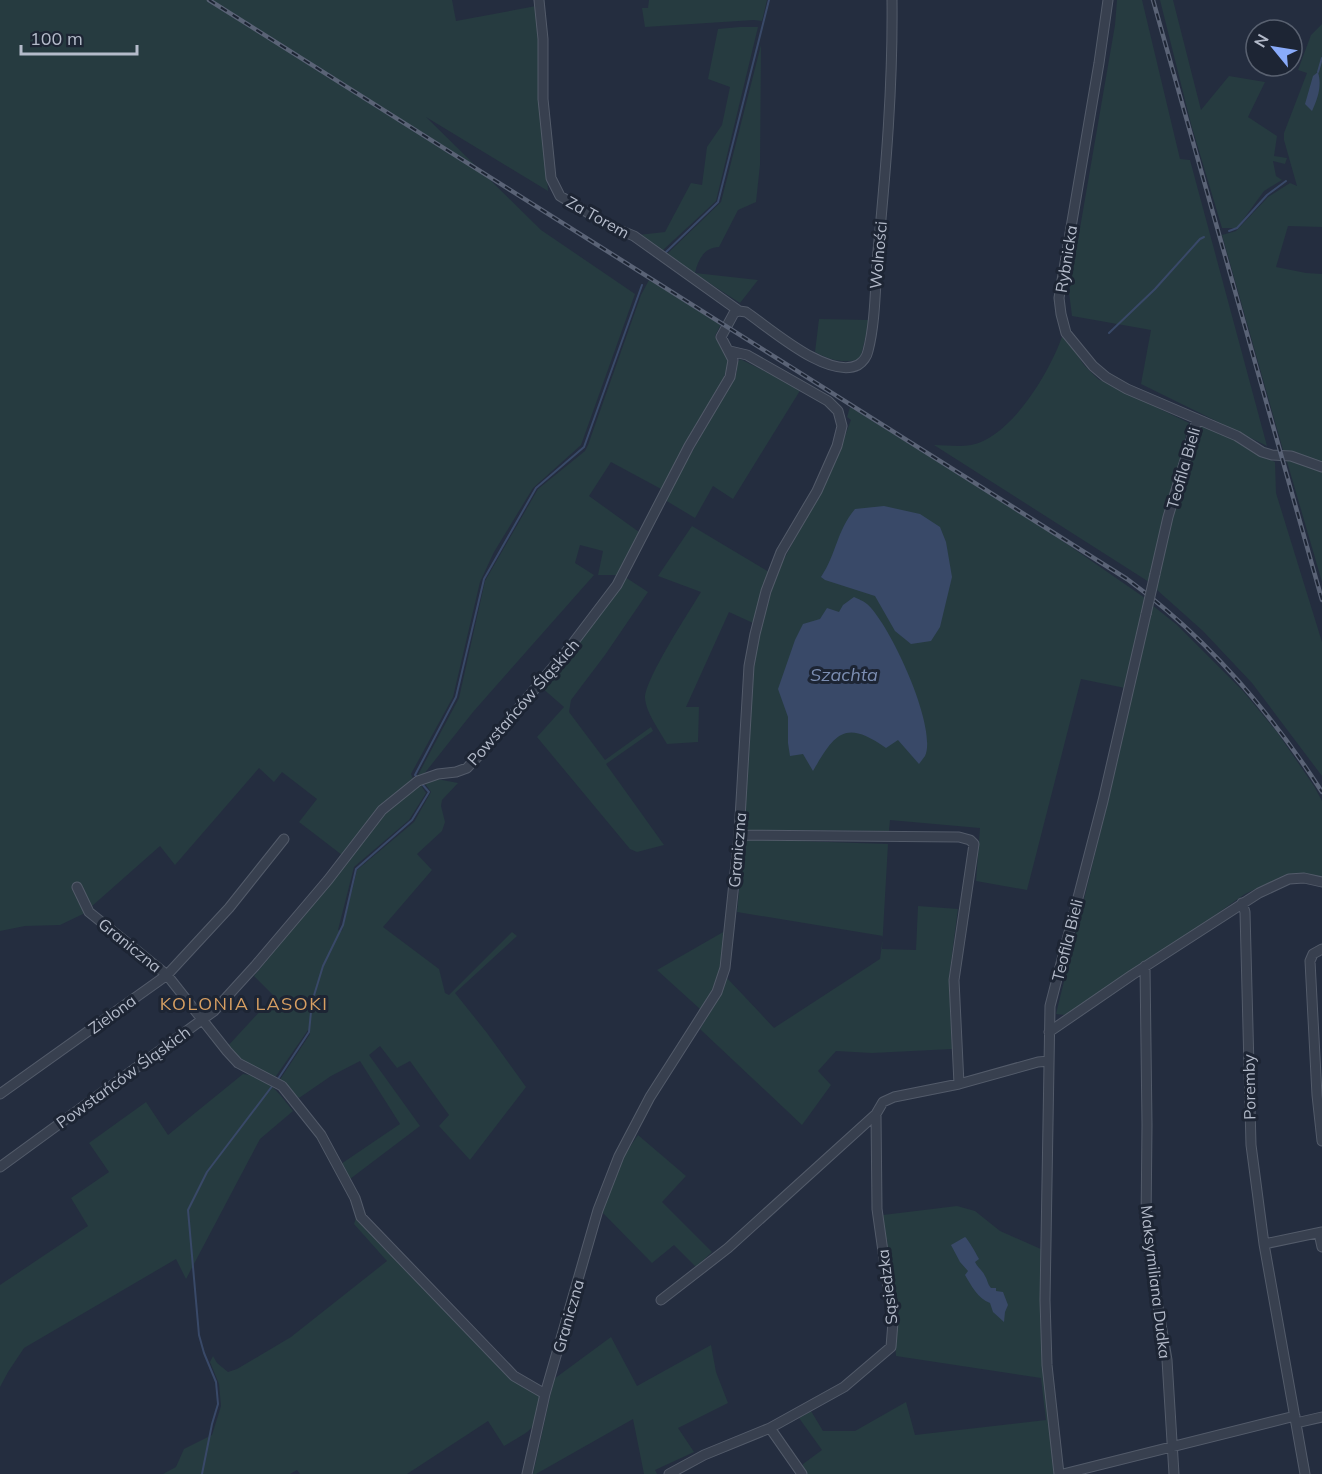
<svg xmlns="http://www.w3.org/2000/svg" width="1322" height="1474" font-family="Mulish,sans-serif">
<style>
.green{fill:#263b40}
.water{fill:#394968}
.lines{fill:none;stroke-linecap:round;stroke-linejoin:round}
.stream{stroke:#394968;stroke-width:2}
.minor-casing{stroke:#535b6a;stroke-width:11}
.minor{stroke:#38404f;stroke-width:9}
.rail-casing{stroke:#5a6376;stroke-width:4.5}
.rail{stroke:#1d2534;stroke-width:2;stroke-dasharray:7;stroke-linecap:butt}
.minor-bridge-casing{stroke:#535b6a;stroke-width:11;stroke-linecap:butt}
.minor-bridge{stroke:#38404f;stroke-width:9}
.labels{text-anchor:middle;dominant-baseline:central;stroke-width:6;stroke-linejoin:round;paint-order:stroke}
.street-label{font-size:16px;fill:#b4bbca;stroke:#1d2534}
.water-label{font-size:18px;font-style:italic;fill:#7c8eb2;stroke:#1d2534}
.neighbourhood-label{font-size:18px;letter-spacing:1.5px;fill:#d79f62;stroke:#1d2534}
</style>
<rect width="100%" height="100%" fill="#242d3f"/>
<path class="green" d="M0 0H452L456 21 536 6 548 191 426 117 541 230 635 294 581 445 533 488 494 552 480 582 453 697 411 774 413 779 386 801 342 855 299 822 317 799 282 772 274 782 259 768 175 865 160 846 83 914 60 925 25 926 0 931Z
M649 0H767L762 21 754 20 645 27 642 8H648Z
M1117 0H1142L1180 159 1190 160 1267 446 1141 384 1151 330 1072 316 1069 292 1115 25Z
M1160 0H1173L1201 110 1229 76 1265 82 1248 117 1277 136 1274 156 1287 158 1285 164 1273 161 1276 176 1282 180 1264 191 1237 228H1222L1191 124Z
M1322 24V227L1288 226 1276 267 1306 273 1322 274V463L1283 450 1222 235 1236 231 1268 197 1290 183 1297 186 1284 140V133L1307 73 1298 70 1311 35Z
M740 27H758L716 201 662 251 638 235 665 232 691 183 702 185 707 147 722 125 730 87 708 79 718 29Z
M761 45 760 165 756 202 738 210 719 247C705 247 698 259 695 273L758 280 740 303 666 255 721 202Z
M649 280 721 324 715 336 729 363 720 388 663 490 611 462 589 496 639 532 618 575H598L603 551 580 545 575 563 594 575 473 712 424 774 418 775 459 698 485 581 538 489 585 451 588 445 641 295Z
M819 319 870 320 860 359C844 364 829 360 815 352Z
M1063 334 1084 365 1098 379 1189 423 1149 582 934 445C946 445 959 447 971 445 1012 437 1051 370 1063 334Z
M740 359 801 389 733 499 713 486 695 518 665 500 737 372V363Z
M850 407 1041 526 1145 598 1125 688 1081 679 1027 890 976 881 980 828 890 820 889 831 746 830 743 822 752 659 777 572 831 472 851 420 847 417Z
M1201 426 1234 440 1275 462 1276 493 1322 642V776L1252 683 1203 631 1156 589 1170 526Z
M1286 458 1322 471V582Z
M692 526 769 572 753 623 729 612 686 707H699L698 742 667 744C660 731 646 713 645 698 645 679 689 612 701 592L658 576Z
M625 577 648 592 605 655 571 700 569 712 605 760 651 727 653 731 606 764 664 845 637 852 630 849 537 737 564 707 541 687 614 597Z
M1152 605 1176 624 1243 691 1277 732 1314 786 1322 801V879L1315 876 1287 874 1245 894 1167 949 1065 1015 1056 1014 1114 776Z
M432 778 458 783 442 800 441 806 445 822 442 831 417 854 432 870 383 927 439 969 445 993 449 995 512 932 517 936 455 993 487 1033 526 1087 470 1160 439 1126 449 1115 410 1061 397 1068 380 1046 369 1055 420 1126 350 1179 341 1164 400 1124 360 1061 331 1076 299 1098 279 1081 310 1034 308 1030 274 1079 239 1061 226 1048 274 996 254 976 386 813 407 793 420 784 426 793 409 820 354 867 338 930 342 931 357 870 414 822 431 792 424 782Z
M744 839 888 844 882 949 916 950 918 906 958 909 949 978 952 1049 872 1053 836 1051 818 1071 831 1085 802 1125 700 1029 719 998 727 978 774 1028 880 959 883 936 737 912Z
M725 931 722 972 706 1006 700 1009 657 970Z
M243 1074C267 1076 280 1094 293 1111L260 1139 186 1279 176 1259 24 1348 8 1372 0 1387V1285L88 1226 71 1198 109 1172 89 1143 146 1102 168 1135Z
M638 1135 686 1176 662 1202 712 1252 696 1267 674 1245 652 1263 602 1212 619 1163Z
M957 1206 975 1211 1000 1231 1043 1250 1055 1474H806L802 1469 803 1464 822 1450 799 1418 811 1411 823 1431H855L906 1402 915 1435 1046 1420 1041 1378 896 1356 887 1239H884L883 1215Z
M357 1215 501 1370 511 1379 538 1394 540 1398C534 1433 534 1428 504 1446L488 1421 407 1474H300L297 1470 290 1474H163L176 1467 184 1449 212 1435 221 1406 219 1384 210 1362 213 1356 217 1363 228 1372 237 1369 291 1337 387 1261 354 1224Z
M611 1337 637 1386 711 1345 716 1372 728 1403 678 1428 694 1452 655 1470 657 1474H644L633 1419 536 1474H533L554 1379Z"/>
<path class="water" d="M1318 72C1322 86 1318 98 1312 111L1305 104 1313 76Z
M884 506 920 514 940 527 946 542 952 577 940 627 931 641 911 644 895 631 875 596 825 580 821 577C837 553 836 532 855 509Z
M854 597C858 599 864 601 867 604 890 624 938 728 925 756 923 759 921 761 919 764L898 740 886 748C845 719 835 733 813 771L803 754 790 756 788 743V717L778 689 795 640 803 624 820 619 827 608 839 612 843 605Z
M965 1237C968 1239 977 1255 979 1259L975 1262C978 1268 983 1271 985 1276 988 1281 987 1283 991 1288H996V1291L1003 1292 1008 1305 1005 1312 1004 1322 993 1312 990 1303C978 1299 971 1285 965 1275L968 1271 960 1262 951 1245Z"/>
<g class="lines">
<path class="stream" d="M1318 72 1322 58
M1229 231 1237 228 1267 195 1286 181
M664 254 718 202 769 0
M1109 333 1155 289 1200 239 1204 237
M418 778 415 775 456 697 484 579 536 488 584 447 642 285
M278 1079 309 1032 312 1002 323 966 343 925 356 869 412 820 429 792 422 784
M202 1474 212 1424 218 1404 216 1382 204 1353 199 1335 188 1210 207 1172 273 1085"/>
<g class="minor-casing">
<path id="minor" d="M539 0 543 39V99L551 178 560 196 612 227 634 236 739 311
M1108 0 1099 63 1059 298 1061 314 1066 333 1093 366 1106 377 1127 389 1237 436 1262 452 1272 455 1291 456 1322 467
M1155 574 1168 517 1197 420
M739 835 959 837 970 840 974 844 954 980 959 1084
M77 887 89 912 167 975 227 1051 238 1063 282 1086 321 1135 355 1198 361 1217 514 1376 545 1394
M1242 903 1245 912 1251 1145 1264 1244 1305 1474
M1322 949 1313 954 1310 961 1317 1095 1322 1141
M1145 966 1147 1125 1146 1224 1151 1265 1167 1360 1174 1474
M1049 1032 1132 975 1259 893 1289 879 1304 878 1322 882
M0 1094 167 975 229 908 284 839
M0 1167 214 1011 255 966 328 880 382 810 418 781 438 774 456 772 467 768 481 753 570 647 617 585 689 446 730 377 733 360 721 337 734 313 739 311 746 312C770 328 828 380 858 365 863 362 867 356 868 351 876 320 875 283 878 251 886 168 893 84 892 0
M1319 1233 1322 1247
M1264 1244 1322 1232
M661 1300 728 1248 876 1114 883 1102 894 1097 959 1084 1038 1062 1049 1061
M1296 1423 1322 1417
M770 1428 802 1474
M527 1474 545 1394 598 1210 619 1156 650 1097 717 992 725 968 739 835 749 666 755 634 766 591 781 552 817 491 837 446 842 426 838 411 828 401 747 355 730 351
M669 1474 704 1455 770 1428 844 1387 891 1347 893 1322 877 1209 876 1114
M1059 1474 1047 1365 1045 1300 1050 1006 1103 801 1146 614
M1063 1474 1295 1416"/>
</g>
<use href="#minor" class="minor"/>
<g class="rail-casing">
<path id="rail" d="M209 0 1127 579C1205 636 1270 711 1322 792
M1153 0 1322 600"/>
</g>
<use href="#rail" class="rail"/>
<g class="minor-bridge-casing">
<path id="minor-bridge" d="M1146 614 1155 574"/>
</g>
<use href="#minor-bridge" class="minor-bridge"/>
</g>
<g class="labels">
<g class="street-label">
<text transform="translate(598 217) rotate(29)">Za Torem</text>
<text transform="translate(878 255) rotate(-85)">Wolności</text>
<text transform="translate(1066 259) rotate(-81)">Rybnicka</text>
<text transform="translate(1183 468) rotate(-74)">Teofila Bieli</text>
<text transform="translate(523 702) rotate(-49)">Powstańców Śląskich</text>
<text transform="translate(737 850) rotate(-85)">Graniczna</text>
<text transform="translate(1067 940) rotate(-76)">Teofila Bieli</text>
<text transform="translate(130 945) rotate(39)">Graniczna</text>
<text transform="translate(112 1014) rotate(-36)">Zielona</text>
<text transform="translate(123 1077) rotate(-36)">Powstańców Śląskich</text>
<text transform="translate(1249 1087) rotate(-91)">Poremby</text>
<text transform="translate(1156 1282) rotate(83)">Maksymiliana Dudka</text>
<text transform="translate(887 1287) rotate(-97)">Sąsiedzka</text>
<text transform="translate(568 1316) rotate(-74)">Graniczna</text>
</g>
<g class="water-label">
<text x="844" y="674">Szachta</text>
</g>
<g class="neighbourhood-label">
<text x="244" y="1003">KOLONIA LASOKI</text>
</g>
</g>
<g transform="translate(1274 48) rotate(300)"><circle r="28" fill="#1d2534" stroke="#596170" stroke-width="1.5"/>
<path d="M0-4.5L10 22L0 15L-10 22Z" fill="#89abfa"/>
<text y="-9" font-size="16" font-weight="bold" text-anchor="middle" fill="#b4bbca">N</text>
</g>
<path d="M21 45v9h116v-9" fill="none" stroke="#b4bbca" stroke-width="3"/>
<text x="30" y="45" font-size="18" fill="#b4bbca" stroke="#1d2534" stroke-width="4.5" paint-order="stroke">100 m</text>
</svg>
